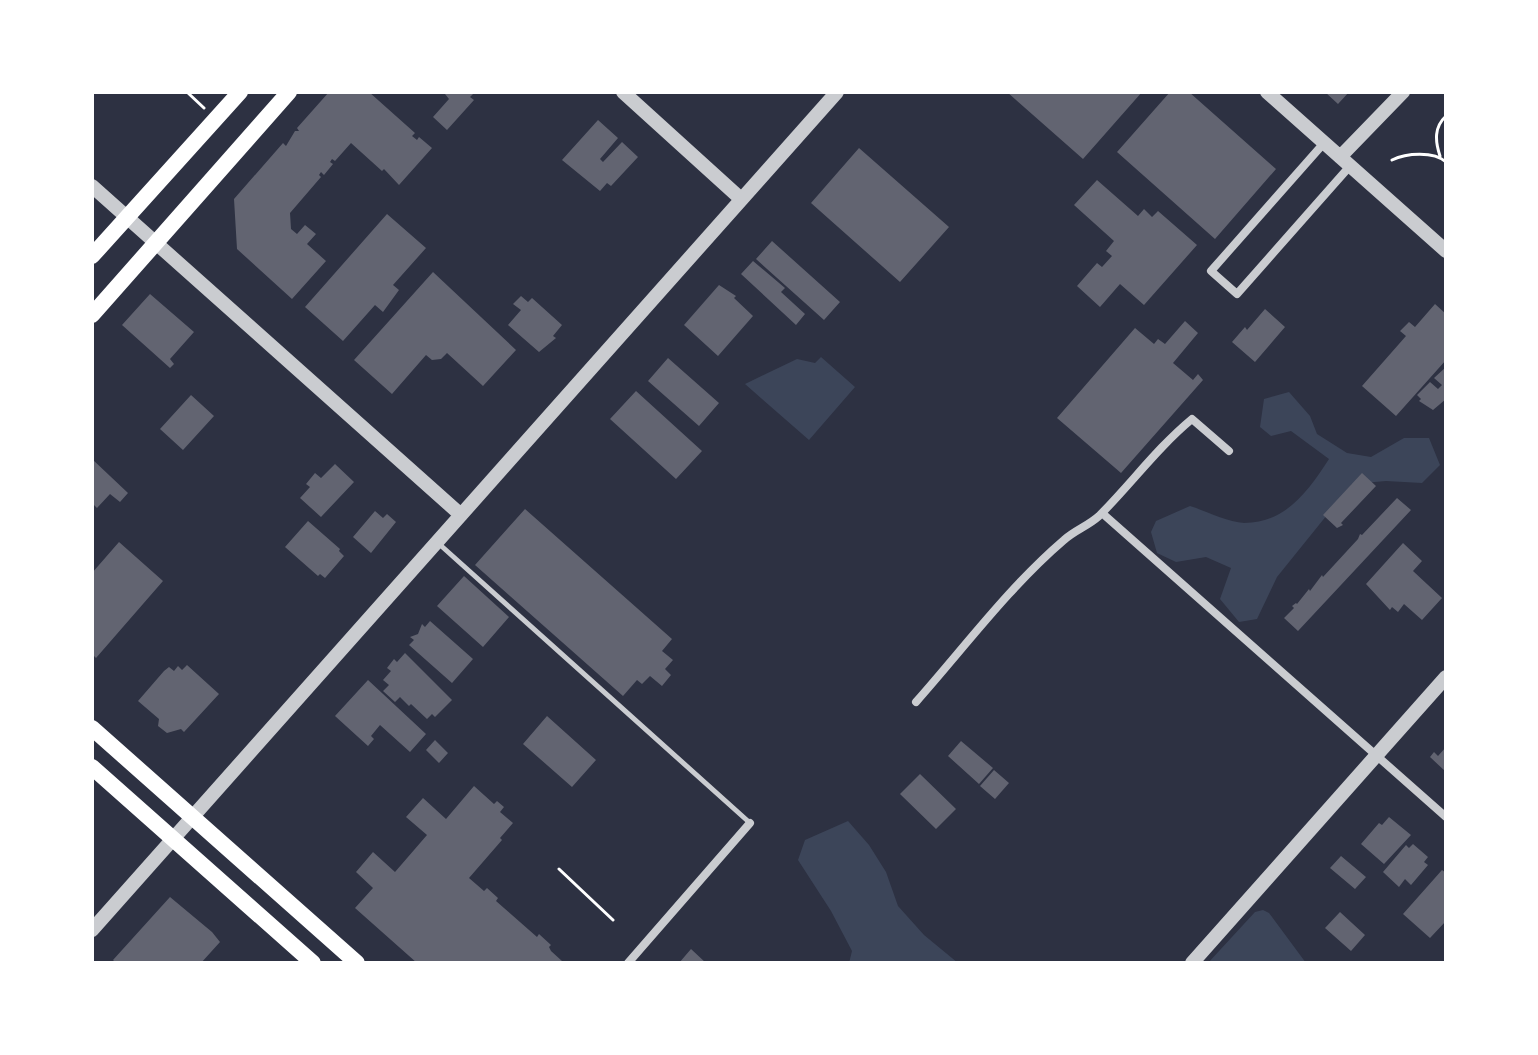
<svg xmlns="http://www.w3.org/2000/svg" width="1538" height="1055" font-family="Bitter,serif">
<style>
.green{fill:#3c4559}
.building{fill:#626471}
.lines{fill:none;stroke-linecap:round;stroke-linejoin:round}
.path{stroke:#fff;stroke-width:3}
.service{stroke:#caccd0;stroke-width:5}
.minor{stroke:#caccd0;stroke-width:8}
.tertiary{stroke:#caccd0;stroke-width:14}
.primary{stroke:#fff;stroke-width:16}
</style>
<rect width="100%" height="100%" fill="#2d3142"/>
<path class="green" d="M821 357 855 387 809 440 745 384 797 359 815 363Z
M1289 392 1310 416 1317 434 1347 453 1371 457 1404 438H1429L1440 465 1422 483 1386 481 1352 484 1277 577 1257 619 1239 622 1220 599 1231 568 1206 557 1176 562 1157 553 1151 532 1156 521 1190 506C1206 511 1227 522 1244 523 1286 523 1308 491 1329 459L1291 431 1271 436 1260 427 1264 399Z
M848 821 869 845 886 872 898 906 924 935 958 963H849L852 951 831 911 798 860 805 840Z
M1263 910 1269 913 1306 963H1208L1255 912Z"/>
<path class="building" d="M329 92H369L415 133 412 136 417 140 419 137 432 148 399 185 384 169 382 171 351 143 335 161 332 159 330 162 333 164 324 175 321 172 319 175 321 177 290 213 291 229 297 234 305 225 316 234 307 244 326 261 292 299 237 249 234 199 283 143 286 146 295 131H299L297 128Z
M447 92H475L470 97 474 100 447 130 433 117 449 99 445 94Z
M1007 92H1142L1083 159Z
M1170 92H1189L1276 169 1215 239 1117 152Z
M1325 92H1349L1338 104Z
M598 120 618 138 600 159 603 162 622 142 638 157 611 186 607 183 600 191 562 160Z
M859 148 949 227 900 282 811 203Z
M1097 180 1138 216 1144 209 1152 217 1158 211 1197 245 1144 305 1120 284 1100 307 1077 286 1097 263 1102 267 1112 256 1106 251 1114 241 1074 205Z
M387 214 426 248 393 285 399 290 383 312 375 305 343 341 305 307Z
M772 241 840 302 824 320 756 259Z
M753 261 785 288 781 292 805 314 796 325 741 274Z
M433 272 516 350 483 386 447 353 441 359 432 360 426 355 392 394 354 360Z
M719 285 736 296 734 298 753 316 718 356 684 325Z
M150 294 194 332 170 359 174 364 170 368 122 325Z
M521 296 528 302 532 298 562 325 553 336 556 338 539 352 508 325 521 310 513 304Z
M1435 304 1446 314V360L1396 416 1362 386 1406 336 1400 331 1409 322 1415 327Z
M1265 309 1285 327 1255 362 1232 342 1245 327 1247 330Z
M1185 321 1198 333 1173 363 1193 380 1198 374 1203 380 1121 473 1057 418 1135 328 1154 344 1158 339 1165 344Z
M668 358 719 403 699 426 648 381Z
M1446 367V399L1433 410 1419 401 1421 399 1417 395 1430 382 1438 389 1442 385 1434 378Z
M636 391 702 451 676 479 610 419Z
M191 395 214 416 183 450 160 429Z
M92 459 128 493 120 502 110 494 97 508 92 503Z
M335 464 354 482 321 517 300 498 310 487 306 484 315 473 321 478Z
M1362 473 1376 486 1341 523 1343 525 1337 528 1323 515Z
M1397 498 1411 510 1298 631 1284 618 1294 608 1292 606 1296 603 1297 604 1309 589 1310 591 1322 575 1323 577 1358 539 1360 534 1362 535Z
M525 509 672 639 662 651 673 660 665 669 671 675 662 686 650 676 642 684 637 680 623 696 475 565Z
M375 511 383 518 387 514 396 522 371 553 353 537Z
M308 521 340 549 339 551 344 556 325 578 320 574 318 576 285 547Z
M119 542 163 581 96 658 92 654V573Z
M1403 543 1422 561 1413 571 1442 598 1422 620 1404 604 1398 612 1392 607 1390 610 1366 584Z
M464 576 509 617 483 647 437 606Z
M430 621 473 659 452 683 409 645 414 640 410 637 418 634 422 624 425 627Z
M405 653 452 700 435 717 432 714 427 719 411 704 409 706 400 697 395 702 383 691 389 685 383 680 391 671 387 668 394 659 397 662Z
M187 665 219 694 184 732 181 729 167 733 158 726 159 719 138 701 164 671 169 667 174 671 178 666 182 670Z
M368 680 426 734 410 752 380 725 371 736 374 739 368 746 335 716Z
M547 716 596 760 572 787 523 744Z
M435 740 448 753 439 763 426 750Z
M961 741 993 768 979 784 948 756Z
M1446 747V772L1430 757 1434 752 1438 756Z
M994 770 1009 783 995 799 980 786Z
M920 774 956 809 936 829 900 794Z
M474 786 494 804 497 801 504 807 500 812 513 823 500 838 502 840 469 878 484 891 487 888 498 898 496 901 537 937 539 934 551 945 549 947 551 951 562 961 560 963H417L355 908 373 888 356 872 373 852 395 872 427 835 406 817 423 798 446 819Z
M1389 817 1411 835 1384 864 1361 844 1379 823 1382 825Z
M1413 844 1428 857 1424 862 1428 865 1411 885 1405 879 1399 887 1383 872 1406 845 1409 848Z
M1341 856 1366 877 1355 889 1330 868Z
M1442 870 1446 873V921L1430 938 1403 914Z
M170 897 212 932 220 942 201 963H116L113 960Z
M1340 912 1365 935 1351 951 1325 928Z
M691 949 706 963H679Z"/>
<g class="lines">
<path class="path" d="M187 92 204 108
M1440 156C1435 141 1434 127 1446 116
M1392 160C1406 153 1434 151 1446 162
M559 869 613 920"/>
<path class="service" d="M438 543 750 823"/>
<path class="minor" d="M1324 143 1211 271 1237 294 1350 166
M1102 513 1446 817
M916 702C964 648 1009 587 1064 540 1075 530 1088 526 1099 516 1131 484 1157 448 1192 419L1229 451
M628 963 750 823"/>
<path class="tertiary" d="M623 92 741 199
M1267 92 1446 251
M1340 157 1403 92
M92 186 461 515
M92 930 837 92
M1192 963 1446 677"/>
<path class="primary" d="M92 256 240 92
M92 315 289 92
M92 728 357 963
M92 767 313 963"/>
</g>
<rect width="1538" height="1055" fill="none" stroke="#ffffff" stroke-width="188"/>
</svg>
